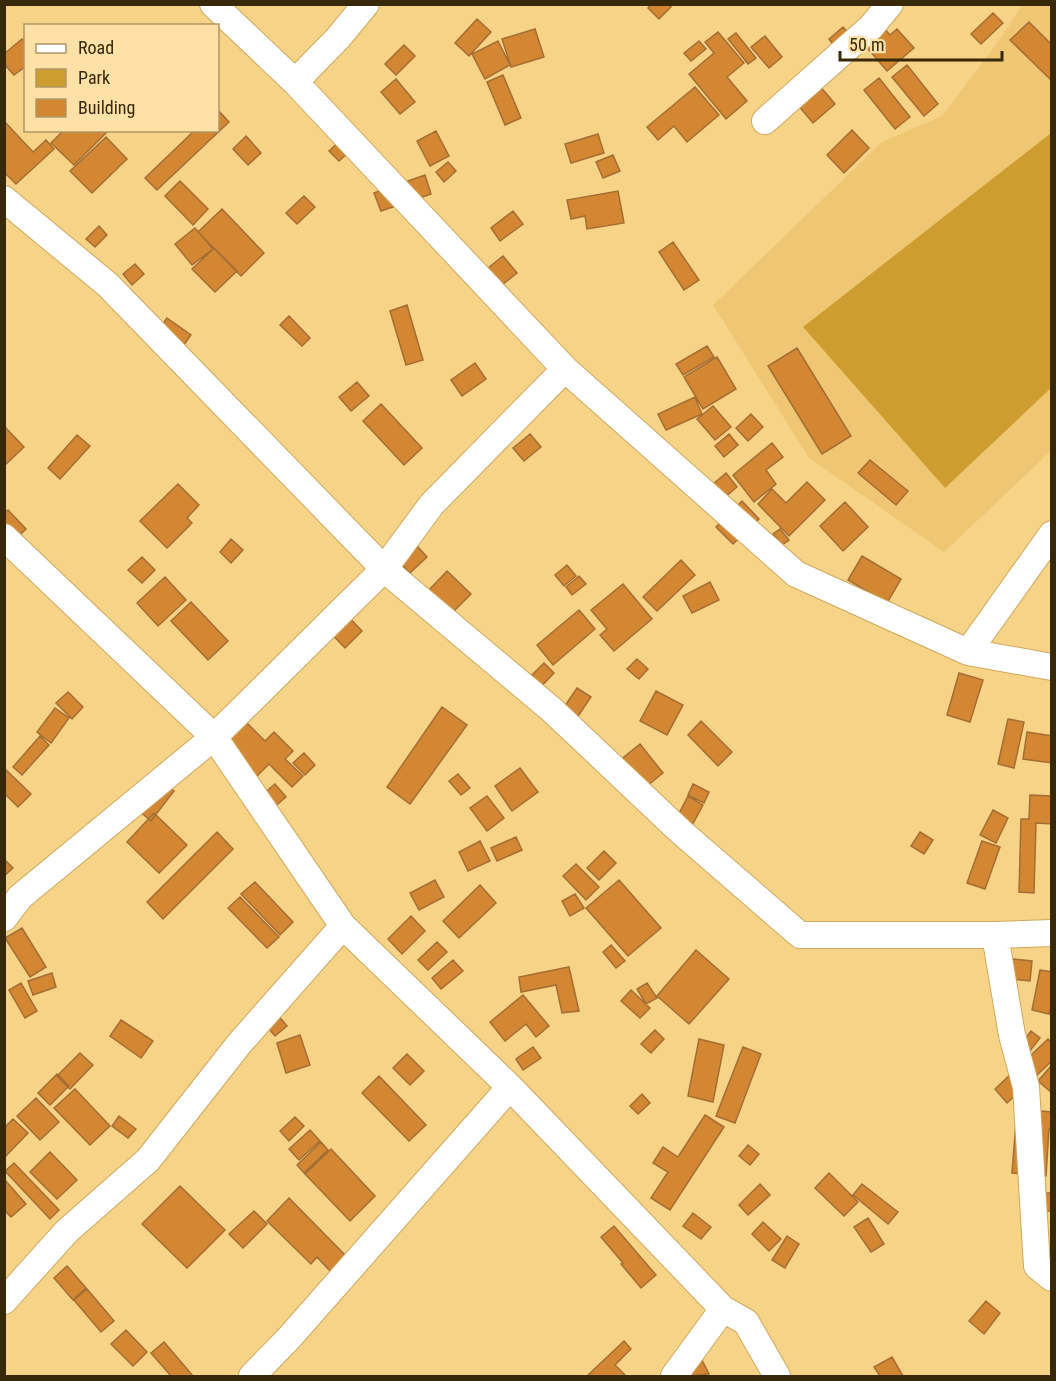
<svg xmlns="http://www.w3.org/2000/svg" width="1056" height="1381" font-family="'Roboto Condensed',sans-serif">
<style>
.built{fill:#efc774}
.green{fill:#cd9e2f}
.building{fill:#d38733;stroke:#a46d34;stroke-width:1.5}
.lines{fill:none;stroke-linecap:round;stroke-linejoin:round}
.minor-casing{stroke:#cca95f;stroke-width:28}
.minor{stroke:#fff;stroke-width:26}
</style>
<rect width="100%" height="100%" fill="#f7d388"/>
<path class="built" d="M1022 5H1051V451L944 552 809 458 713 305 882 142 942 116 998 42Z"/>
<path class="green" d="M1051 133V388L945 488 803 327Z"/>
<path class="building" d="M652 4H669L671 7 659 19 648 8Z
M993 13 1003 23 981 44 971 34Z
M477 19 491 32 469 56 455 43Z
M1029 22 1052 45V81L1010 40Z
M882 26 890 35 897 29 914 48 887 71 863 43Z
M843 27 851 36 836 48 829 39Z
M535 29 544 57 511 67 502 39Z
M718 32 744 63 727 77 747 101 726 119 689 74 714 53 705 42Z
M736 33 756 58 748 64 728 39Z
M765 36 782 57 769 68 751 47Z
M22 39 26 43V66L14 75 4 64V54Z
M498 41 510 65 485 79 472 54Z
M699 41 706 49 691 61 684 53Z
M404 45 415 56 396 75 385 64Z
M907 65 938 104 924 116 892 77Z
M809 73 835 104 813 123 787 92Z
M503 75 521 118 505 125 487 82Z
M879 78 910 117 895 129 864 90Z
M396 79 415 102 400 114 381 92Z
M695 87 719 115 687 142 674 126 658 140 647 127Z
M218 110 229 122 157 190 145 178 195 130H218Z
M4 121 33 152 46 140 54 149 16 184 4 172Z
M64 130H109L74 165 51 143Z
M852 130 869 148 844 173 827 155Z
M436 131 449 156 430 166 417 141Z
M598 134 604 153 571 163 565 144Z
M246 136 261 153 248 165 233 149Z
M106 137 127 159 92 193 70 171Z
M341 140 350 151 339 161 329 151Z
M613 155 620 171 603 178 596 162Z
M448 162 456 171 444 182 436 172Z
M425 175 431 194 381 211 374 193Z
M180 181 208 209 193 225 165 196Z
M618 191 624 223 587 229 585 216 571 219 567 200Z
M304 196 315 207 297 224 286 213Z
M222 209 264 253 241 276 198 232Z
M513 211 523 224 500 241 491 228Z
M99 226 107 235 95 247 86 239Z
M195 228 213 249 192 265 175 244Z
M673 242 699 280 684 290 659 252Z
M214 248 237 271 215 292 192 269Z
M503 256 517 273 487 297 473 280Z
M135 264 144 274 132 285 123 274Z
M407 305 423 360 406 365 390 311Z
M289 316 310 338 302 346 280 325Z
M167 318 191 335 181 349 157 332Z
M707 346 714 357 683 375 676 364Z
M797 348 851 436 822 454 768 366Z
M717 357 736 389 703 409 684 377Z
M475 363 486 379 462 396 451 380Z
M357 382 369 396 351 411 339 397Z
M695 397 702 414 666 430 658 414Z
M381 404 422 448 404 465 363 421Z
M713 406 731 427 715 440 697 419Z
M751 414 763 427 748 441 736 428Z
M4 426 24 447 4 466Z
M530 434 541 447 524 461 513 448Z
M729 434 738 445 724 457 715 446Z
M77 435 90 446 60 479 48 468Z
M772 443 783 457 766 470 776 484 754 502 733 475Z
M870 460 908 491 896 505 858 473Z
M726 473 737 487 718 503 706 490Z
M807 482 825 500 789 536 758 504 772 489 786 503Z
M178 484 199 505 187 518 192 523 167 548 140 521Z
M742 501 759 519 733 544 716 527Z
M845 502 868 527 843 551 820 526Z
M8 510 26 529 4 550V513Z
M780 529 789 540 782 545 773 534Z
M407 535 427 557 410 573 390 552Z
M231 539 243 550 231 563 220 552Z
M862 556 901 579 887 603 848 580Z
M142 557 155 570 142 583 128 570Z
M681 560 695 575 657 611 643 597Z
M567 565 576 576 564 586 555 575Z
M447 571 471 594 451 614 428 591Z
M579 576 586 584 572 595 566 587Z
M165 577 186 600 158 626 137 603Z
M710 582 719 600 692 613 683 596Z
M623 584 652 619 614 651 600 635 607 629 591 610Z
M191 602 228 641 208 660 171 621Z
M338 606 362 631 345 648 321 623Z
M579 610 595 629 553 665 537 645Z
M637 659 648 669 639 679 627 669Z
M544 663 554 673 533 695 523 684Z
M959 673 983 680 970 722 947 715Z
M577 688 591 697 570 728 556 719Z
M656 691 683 705 667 735 640 721Z
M68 692 83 707 72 719 56 703Z
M442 707 467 725 410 804 387 787Z
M55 708 69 718 51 743 37 732Z
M239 715 265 741 274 732 293 751 285 759 303 776 292 787 269 764 243 790 220 735Z
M1008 719 1024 722 1014 768 998 764Z
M701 721 732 752 718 766 688 735Z
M1027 732 1052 736V763L1023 759Z
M40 736 49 745 22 775 13 767Z
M640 744 663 773 637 794 614 765Z
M304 753 315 765 305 775 293 763Z
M4 768 31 794 18 807 4 793Z
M520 768 538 792 512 811 495 786Z
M458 774 470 788 461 795 449 781Z
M162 782 174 791 151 821 139 811Z
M275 784 286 797 273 808 262 795Z
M693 784 709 792 704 803 688 795Z
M1030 795 1052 796V824L1036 823 1034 893 1019 892 1021 819H1029Z
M487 796 504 818 487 831 470 808Z
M688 796 703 805 689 831 674 823Z
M993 810 1008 818 996 843 980 835Z
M154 813 187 845 159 873 127 842Z
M217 832 233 849 163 919 147 902Z
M920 832 933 840 924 854 911 846Z
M516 837 522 850 497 861 491 848Z
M480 841 490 861 468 871 459 852Z
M982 841 1000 847 985 889 967 883Z
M604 851 616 863 599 880 587 868Z
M4 859 13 868 4 876Z
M576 864 599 887 586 900 563 876Z
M435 880 444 897 419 910 410 893Z
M619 880 661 928 628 956 586 908Z
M255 882 293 922 280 935 241 894Z
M480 885 496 903 459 938 443 921Z
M575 894 584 908 570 916 562 901Z
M240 897 279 937 267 948 228 908Z
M411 916 425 931 402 954 388 939Z
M22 928 46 967 30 977 5 938Z
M437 942 447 952 428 970 418 960Z
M611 945 625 961 616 968 603 952Z
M696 950 729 979 689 1024 657 996Z
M995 957 1032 961 1030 981 993 977Z
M453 960 463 971 441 989 432 978Z
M569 967 579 1011 562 1013 556 985 521 992 519 977Z
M1040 970 1052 972V1003L1049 1014 1032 1010Z
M52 973 56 987 33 995 28 981Z
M21 983 37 1011 25 1018 9 990Z
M647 983 657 998 646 1004 637 989Z
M631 990 650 1008 640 1018 621 1001Z
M523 995 549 1026 536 1037 526 1024 505 1041 490 1022Z
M276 1013 287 1026 275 1036 264 1023Z
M121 1020 153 1041 141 1058 110 1036Z
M655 1030 664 1039 651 1053 641 1044Z
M1031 1031 1040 1038 1030 1051 1021 1044Z
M300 1035 310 1065 286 1073 277 1043Z
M699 1039 724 1045 713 1102 688 1096Z
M1048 1039 1052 1043V1061L1007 1103 995 1089Z
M533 1047 541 1058 523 1070 516 1059Z
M743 1047 761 1054 735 1123 716 1116Z
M80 1053 93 1065 70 1089 57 1076Z
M407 1054 424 1071 410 1085 393 1068Z
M1052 1065V1093L1038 1081Z
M57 1074 69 1086 50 1105 38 1093Z
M379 1076 426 1125 409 1141 362 1093Z
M75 1089 110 1126 90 1145 54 1108Z
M642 1094 650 1103 638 1114 630 1106Z
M36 1098 59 1122 40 1140 17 1116Z
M1017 1109 1052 1112V1129H1049L1046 1176 1012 1173Z
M705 1115 724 1127 670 1210 651 1198 668 1172 653 1163 663 1147 678 1157Z
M119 1116 136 1129 128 1138 112 1126Z
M295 1117 304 1126 289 1141 280 1131Z
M13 1119 28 1133 4 1158V1128Z
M310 1130 320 1141 299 1160 289 1149Z
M321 1142 328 1150 304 1173 297 1165Z
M748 1145 759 1154 750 1165 739 1156Z
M331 1149 375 1196 350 1221 305 1174Z
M50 1152 77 1180 57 1199 30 1172Z
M14 1163 59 1210 50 1219 5 1171Z
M829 1173 858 1202 844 1216 815 1188Z
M4 1179 26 1204 11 1217 4 1210Z
M760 1184 770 1195 748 1215 739 1205Z
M862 1184 898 1212 888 1224 853 1195Z
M180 1186 225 1230 187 1268 142 1224Z
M1038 1193H1052V1211H1037Z
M289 1198 346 1256 330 1271 317 1257 311 1264 267 1221Z
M254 1211 267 1224 243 1248 229 1234Z
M693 1213 711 1227 701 1239 683 1226Z
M868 1218 884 1244 871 1252 854 1227Z
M763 1222 781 1239 769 1251 752 1234Z
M614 1226 656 1275 641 1288 621 1264 623 1263 601 1237Z
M787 1236 799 1244 785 1268 772 1260Z
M67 1266 86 1288 73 1300 54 1278Z
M87 1289 114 1321 101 1332 74 1300Z
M986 1301 1000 1313 984 1334 969 1321Z
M126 1330 147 1352 133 1366 111 1344Z
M624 1341 631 1349 615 1365 625 1375 623 1376H587Z
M164 1342 193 1376H171L151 1353Z
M892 1357 903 1376H880L874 1367Z
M701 1358 709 1374 692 1376 687 1365Z"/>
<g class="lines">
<g class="minor-casing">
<path id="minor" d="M213 4 295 82 565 369 796 574 968 652 1052 667
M295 82 338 38 366 4
M765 121 871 27 890 4
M4 199 108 285 384 569 552 710 680 831 800 935H995L1052 933
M4 537 214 737 343 926 510 1087 723 1309 746 1322 777 1376
M968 652 1052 534
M4 918 20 897 214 737 384 569 432 504 565 369
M995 935 1012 1035 1026 1087 1037 1266 1052 1278
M4 1301 67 1231 148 1160 239 1044 343 926
M252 1376 289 1338 510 1087
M674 1376 723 1309"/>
</g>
<use href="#minor" class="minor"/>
</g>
<rect width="1056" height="1381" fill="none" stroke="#362808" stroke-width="12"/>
<rect x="24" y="24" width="195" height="108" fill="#fee1a7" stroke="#ae9767" stroke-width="1.5"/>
<rect x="36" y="44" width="30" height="9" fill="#ffffff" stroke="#ae9767" stroke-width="1.5"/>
<text x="78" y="54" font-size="18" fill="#362808">Road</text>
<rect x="36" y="69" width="30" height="18" fill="#cd9e2f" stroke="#ae9767" stroke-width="1.5"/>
<text x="78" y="84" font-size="18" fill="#362808">Park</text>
<rect x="36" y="99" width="30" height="18" fill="#d38733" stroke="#ae9767" stroke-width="1.5"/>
<text x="78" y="114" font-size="18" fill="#362808">Building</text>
<path d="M840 51v9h162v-9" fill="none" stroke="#362808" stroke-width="3"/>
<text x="849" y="51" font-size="18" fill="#362808" stroke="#fee1a7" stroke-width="4.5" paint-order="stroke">50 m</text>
</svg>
